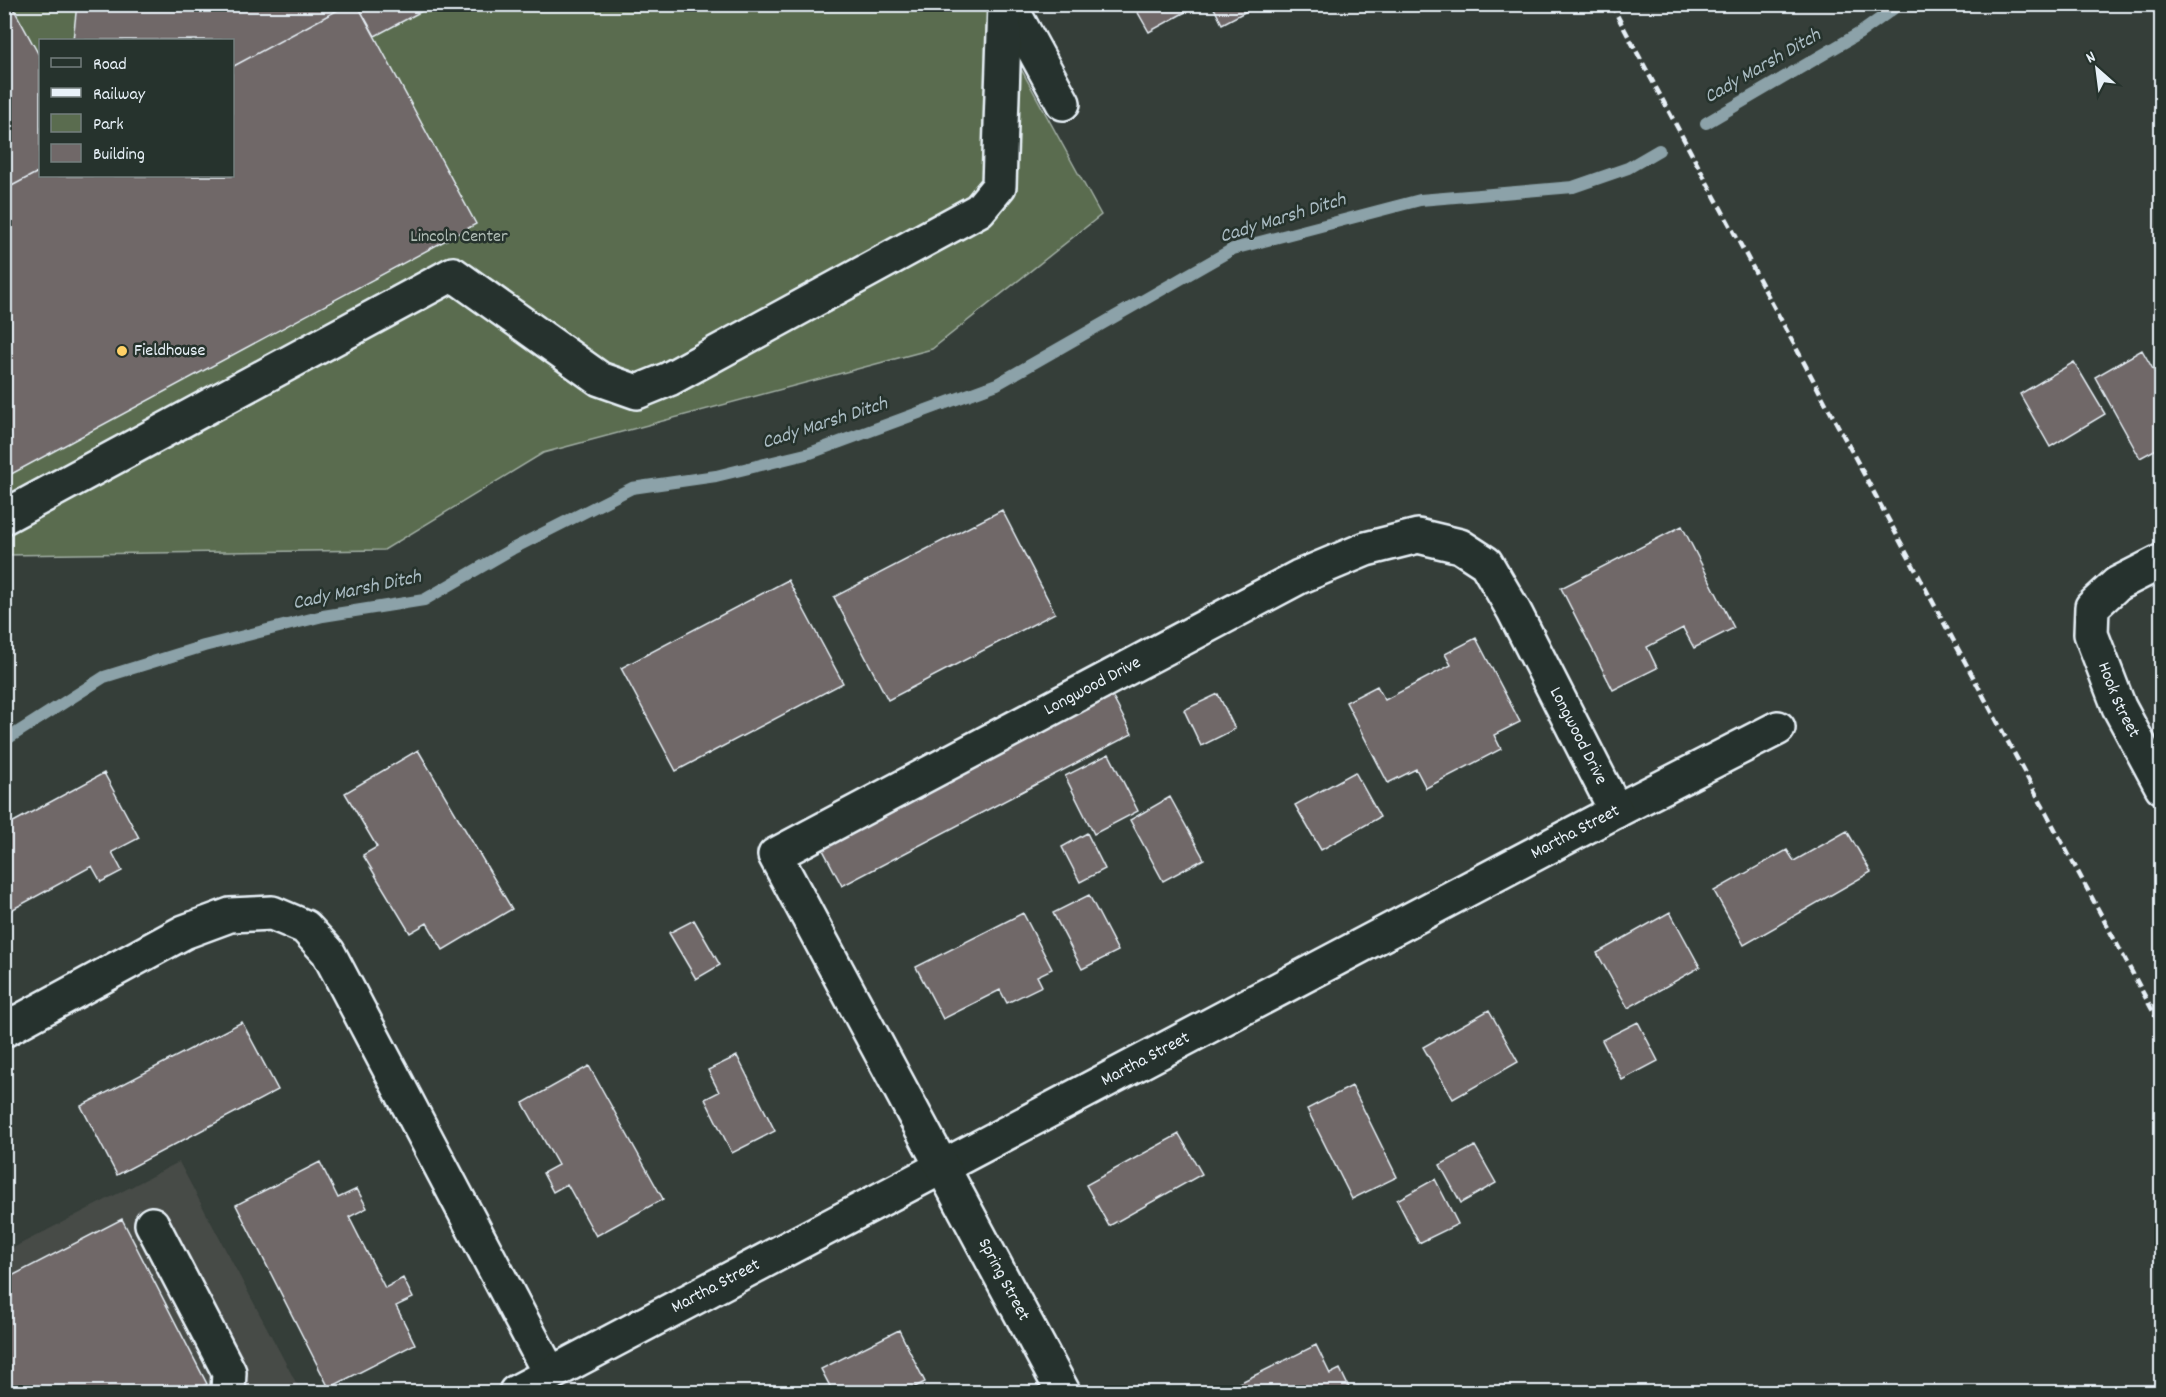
<svg xmlns="http://www.w3.org/2000/svg" width="2166" height="1397" font-family="Dekko,sans-serif">
<style>
.built{fill:#474b47}
.green{fill:#5a6c4f;stroke:#a1aea4;stroke-width:1.5;fill-rule:evenodd}
.lines{fill:none;stroke-linecap:round;stroke-linejoin:round}
.stream{stroke:#8ca2a9;stroke-width:12}
.building{fill:#706868;stroke:#e8f1f8;stroke-width:1.5}
.minor-casing{stroke:#e8f1f8;stroke-width:38}
.minor{stroke:#26332d;stroke-width:33}
.rail{stroke:#e8f1f8;stroke-width:4.5;stroke-dasharray:9 4.5;stroke-linecap:butt}
.poi-dot{fill:#ffd166;stroke:#26332d;stroke-width:2}
.labels{text-anchor:middle;dominant-baseline:central;stroke-width:5;stroke-linejoin:round;paint-order:stroke}
.park-label{font-size:18px;fill:#afbcb4;stroke:#26332d}
.poi-label{font-size:18px;fill:#e8f1f8;stroke:#26332d;text-anchor:start}
.street-label{font-size:18px;fill:#e8f1f8;stroke:#26332d}
.water-label{font-size:20px;font-style:italic;fill:#aabcc3;stroke:#26332d}
</style>
<rect width="100%" height="100%" fill="#353e39"/>
<filter id="ink" filterUnits="userSpaceOnUse"><feTurbulence type="fractalNoise" baseFrequency=".0167" numOctaves="2"/><feDisplacementMap in="SourceGraphic" scale="12" xChannelSelector="R" yChannelSelector="G"/><feConvolveMatrix kernelMatrix="1 2 1 2 8 2 1 2 1" color-interpolation-filters="sRGB"/></filter>
<g filter="url(#ink)">
<path class="built" d="M179 1162 301 1392H5V1252Z"/>
<path class="green" d="M4 5H986L1101 215 932 349 543 453 384 550 5 555ZM40 40H232V176H40Z"/>
<g class="lines">
<path class="stream" d="M1706 123 1860 33 1900 4
M4 741 104 677 204 646 323 616 424 600 512 549 632 488 716 476 810 453 997 384 1233 249 1420 200 1573 187 1628 168 1659 150"/>
</g>
<path class="building" d="M4 4H11L40 57V171L4 190Z
M77 4H349L232 67V40H73Z
M349 4H357L476 224 4 478V190L40 171V176H232V67Z
M357 4H435L375 36Z
M1133 4H1200L1149 32Z
M1212 4H1260L1222 24Z
M2142 350 2162 385V446L2140 458 2095 377Z
M2074 362 2105 414 2050 447 2020 394Z
M1002 510 1055 613 888 700 834 597Z
M1682 526 1734 628 1694 648 1683 628 1647 647 1657 668 1613 690 1561 588Z
M788 580 843 683 676 771 621 668Z
M1476 638 1520 722 1494 735 1501 749 1426 788 1416 769 1388 783 1346 702 1377 686 1385 700 1451 665 1445 654Z
M1111 694 1132 734 842 886 821 846Z
M1218 694 1235 729 1201 746 1184 710Z
M418 750 512 909 443 950 427 923 410 933 363 855 377 847 345 793Z
M1109 754 1138 811 1094 834 1065 776Z
M1355 772 1380 817 1321 850 1295 805Z
M104 773 139 838 112 852 122 871 101 882 92 866 4 914V827Z
M1170 797 1204 859 1163 881 1130 820Z
M1847 831 1871 872 1744 945 1714 891 1787 850 1794 861Z
M1087 833 1105 869 1080 882 1062 847Z
M1089 895 1118 951 1082 969 1053 913Z
M1670 912 1700 967 1628 1008 1597 953Z
M1023 913 1052 969 1037 976 1042 986 1007 1003 1000 990 943 1019 916 967Z
M694 920 720 965 696 979 669 933Z
M1489 1010 1518 1062 1453 1099 1423 1047Z
M242 1022 278 1090 117 1175 81 1106Z
M1638 1022 1658 1061 1622 1080 1602 1040Z
M737 1056 775 1131 732 1153 705 1099 719 1092 708 1070Z
M589 1066 663 1199 596 1236 567 1184 553 1192 543 1173 558 1165 523 1103Z
M1352 1086 1397 1177 1352 1199 1307 1109Z
M1179 1134 1202 1174 1109 1226 1086 1185Z
M1475 1146 1496 1183 1461 1203 1440 1165Z
M320 1162 338 1198 357 1189 367 1208 349 1217 385 1288 403 1278 413 1298 396 1306 415 1344 329 1388 236 1205Z
M1435 1179 1458 1224 1419 1243 1397 1200Z
M122 1219 207 1384 191 1392H4V1280Z
M899 1330 925 1382 905 1392H833L821 1369Z
M1316 1345 1330 1374 1340 1369 1351 1392H1221Z"/>
<g class="lines">
<g class="minor-casing">
<g id="minor">
<path d="M1009 4 1063 103"/>
<path d="M4 517 453 274 600 379 637 392 669 379 979 210 999 186 1005 4"/>
<path id="s1" d="M2162 561 2117 584 2092 607 2091 634 2119 707 2162 787"/>
<path d="M4 1030 184 932 230 915 272 913 305 927 328 952 550 1374"/>
<path d="M152 1224 229 1372 228 1392"/>
<path id="s2" d="M516 1392 1616 811 1778 728"/>
<path id="s3" d="M1063 1392 775 855 1299 577 1366 549 1418 536 1460 546 1486 563 1514 611 1616 811"/>
</g>
</g>
<use href="#minor" class="minor"/>
<path class="rail" d="M1611 4 2162 1028"/>
</g>
</g>
<circle class="poi-dot" cx="122" cy="351" r="6"/>
<g class="labels">
<g class="park-label">
<text x="459" y="237">Lincoln Center</text>
</g>
<g class="poi-label">
<text x="134" y="351">Fieldhouse</text>
</g>
<g class="street-label">
<text stroke="none"><textPath href="#s3" startOffset="969">Longwood Drive</textPath></text>
<text stroke="none"><textPath href="#s1" startOffset="183">Hook Street</textPath></text>
<text stroke="none"><textPath href="#s3" startOffset="1599">Longwood Drive</textPath></text>
<text stroke="none"><textPath href="#s2" startOffset="1198">Martha Street</textPath></text>
<text stroke="none"><textPath href="#s2" startOffset="712">Martha Street</textPath></text>
<text transform="translate(1003 1280) rotate(62)">Spring Street</text>
<text stroke="none"><textPath href="#s2" startOffset="226">Martha Street</textPath></text>
</g>
<g class="water-label">
<text transform="translate(1763 67) rotate(-30)">Cady Marsh Ditch</text>
<text transform="translate(1283 219) rotate(-17)">Cady Marsh Ditch</text>
<text transform="translate(825 424) rotate(-18)">Cady Marsh Ditch</text>
<text transform="translate(357 591) rotate(-12)">Cady Marsh Ditch</text>
</g>
</g>
<rect width="2166" height="1397" fill="none" stroke="#26332d" stroke-width="24"/>
<rect x="12" y="12" width="2142" height="1373" fill="none" stroke="#e8f1f8" stroke-width="2" filter="url(#ink)"/>
<rect x="39" y="39" width="195" height="138" fill="#26332d" stroke="#747f7e" stroke-width="1.5"/>
<rect x="51" y="58" width="30" height="9" fill="#26332d" stroke="#747f7e" stroke-width="1.5"/>
<text x="93" y="69" font-size="18" fill="#e8f1f8">Road</text>
<rect x="51" y="88" width="30" height="9" fill="#e8f1f8" stroke="#747f7e" stroke-width="1.5"/>
<text x="93" y="99" font-size="18" fill="#e8f1f8">Railway</text>
<rect x="51" y="114" width="30" height="18" fill="#5a6c4f" stroke="#747f7e" stroke-width="1.5"/>
<text x="93" y="129" font-size="18" fill="#e8f1f8">Park</text>
<rect x="51" y="144" width="30" height="18" fill="#706868" stroke="#747f7e" stroke-width="1.5"/>
<text x="93" y="159" font-size="18" fill="#e8f1f8">Building</text>
<g transform="translate(2097 69) rotate(332)" stroke="#26332d" stroke-width="4.5" paint-order="stroke">
<path d="M0-4.5L10 22L0 15L-10 22Z" fill="#e8f1f8"/>
<text y="-9" font-size="16" font-weight="bold" text-anchor="middle" fill="#e8f1f8">N</text>
</g>
</svg>
